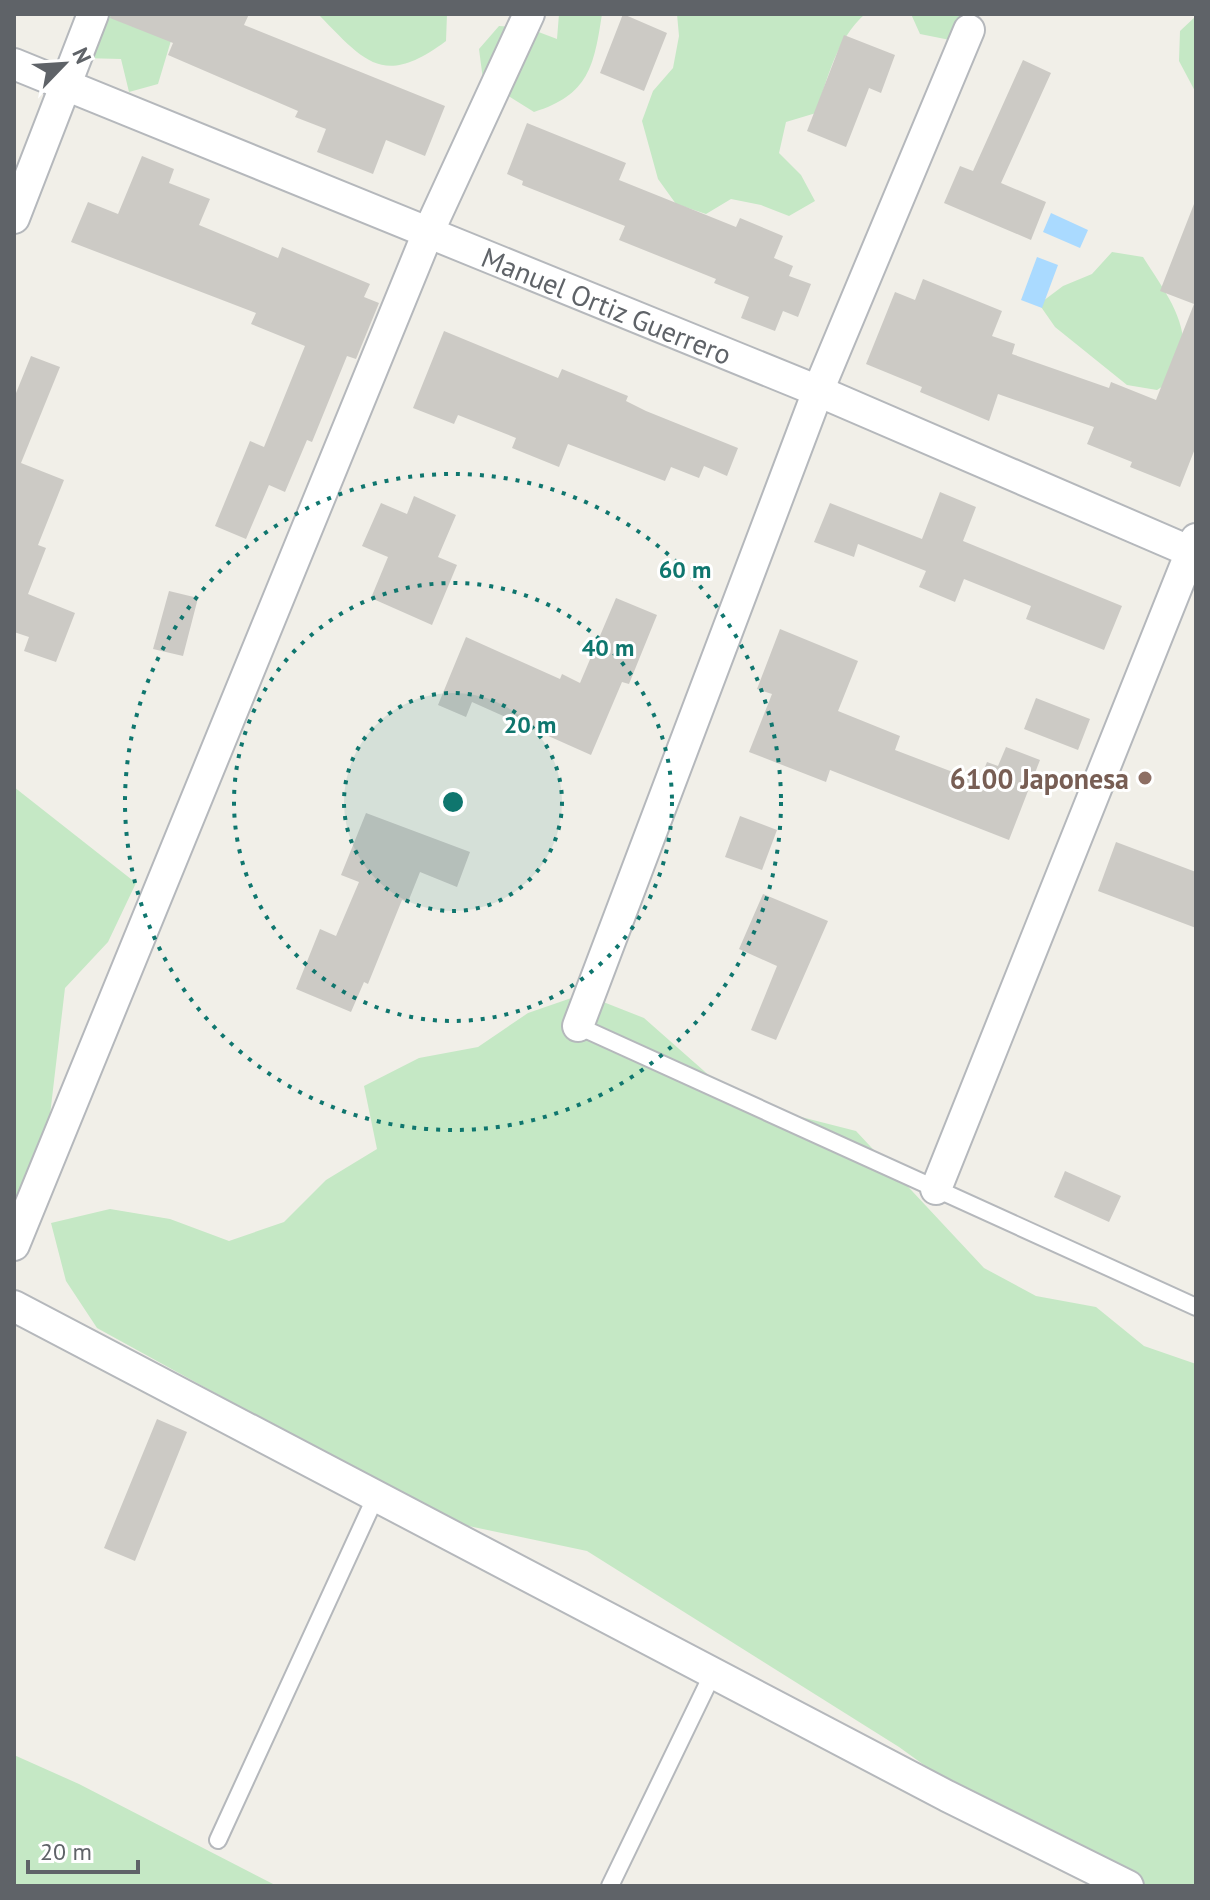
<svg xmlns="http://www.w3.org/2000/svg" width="1210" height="1900" font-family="'PT Sans',sans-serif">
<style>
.green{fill:#c5e8c5}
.water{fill:#aadaff}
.building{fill:#cccac5}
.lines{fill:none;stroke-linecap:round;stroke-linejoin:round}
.service-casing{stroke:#b5b8bc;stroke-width:20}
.minor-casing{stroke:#b5b8bc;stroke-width:34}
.service{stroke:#fff;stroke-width:16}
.minor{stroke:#fff;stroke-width:30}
.ring{fill:none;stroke:#0f766e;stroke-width:4;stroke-dasharray:4 8}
.education-dot{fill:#8d6e63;stroke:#fff;stroke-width:3}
.labels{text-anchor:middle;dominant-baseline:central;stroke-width:6;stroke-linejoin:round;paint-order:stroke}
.street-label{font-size:28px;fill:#5f6368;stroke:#fff}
.education-label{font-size:28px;font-weight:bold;fill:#785e54;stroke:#fff;text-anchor:end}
.centre{fill:#0f766e;stroke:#fff;stroke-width:4}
.ring-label{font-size:24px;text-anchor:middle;font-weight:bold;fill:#0f766e;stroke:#fff;stroke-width:6;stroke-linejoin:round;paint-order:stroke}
</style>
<rect width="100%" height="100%" fill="#f1efe8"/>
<path class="green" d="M76 14H179L158 84 129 92 121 59 83 58 75 29Z
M318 14H447L446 41C383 88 365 62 318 14Z
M559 14H602C594 66 589 95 534 112L483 80 479 49 499 26 528 28 557 39Z
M677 14H865C836 40 828 77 816 113L786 122 779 153 801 175 815 201 789 216 761 205 731 199 706 214 676 204 658 179 642 121 653 91 673 68 679 36Z
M911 14H968L950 40 920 34Z
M1196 16V93L1179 61 1180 31Z
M1112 252 1143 257C1169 298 1190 322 1183 373L1157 390 1127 385 1055 327 1039 304 1063 286 1092 274Z
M14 787 136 883 108 942 65 988 50 1115 33 1176 14 1209Z
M583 994 644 1018 738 1101 856 1131 984 1268 1036 1296 1096 1307 1144 1346 1196 1364V1886H1137L949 1783 899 1747 587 1551 407 1513 306 1443 97 1328 66 1281 51 1223 110 1209 170 1219 229 1241 284 1222 326 1180 377 1149 364 1086 419 1058 478 1047 528 1013Z
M14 1755 79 1784 277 1886H14Z"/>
<path class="water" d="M1051 213 1088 230 1080 248 1043 232Z
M1037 257 1058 265 1042 308 1021 300Z"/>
<path class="building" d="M111 14H249L244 25 445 106 425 156 386 140 373 174 317 152 326 129 295 117 298 111 168 55 173 43 110 18Z
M623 14 667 33 644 91 600 73Z
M844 35 895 55 881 93 869 88 846 147 807 131Z
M1023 60 1051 73 1001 183 1046 202 1031 240 944 203 960 166 973 171Z
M527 123 626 163 619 180 736 227 740 218 783 236 774 258 793 266 789 276 811 284 798 317 783 311 775 331 741 318 749 297 714 283 716 279 619 240 625 226 522 185 523 181 507 174Z
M142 156 174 169 169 183 210 199 199 225 278 258 282 247 370 284 364 297 379 303 356 359 347 356 312 442 307 440 285 492 269 485 246 539 215 526 250 441 264 447 305 346 251 324 256 313 71 242 88 202 118 214Z
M1194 204 1196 446 1180 487 1130 467 1132 462 1087 444 1094 427 998 394 989 421 920 392 922 387 866 364 895 292 915 300 923 279 1002 311 992 336 1015 344 1012 354 1109 388 1111 382 1156 400 1194 304 1160 291Z
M444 331 558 378 562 369 628 396 626 401 646 411 738 448 727 476 704 466 699 478 671 467 665 481 568 444 559 467 512 448 516 438 458 415 454 424 413 408Z
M31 356 60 367 21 463 64 480 38 545 46 548 28 594 75 613 56 662 24 651 29 637 14 632V398Z
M940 492 976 507 963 541 1122 606 1104 650 1026 619 1031 606 964 579 955 602 919 587 926 571 858 544 854 557 814 542 830 503 922 539Z
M414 496 456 515 438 557 457 565 432 625 371 598 388 557 362 546 381 503 407 514Z
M169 591 198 598 183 656 153 649Z
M616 598 657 615 629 684 622 682 591 755 472 702 466 717 438 705 466 637 560 679 562 674 580 683Z
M780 629 858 661 838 711 900 736 895 750 979 782 987 762 998 766 1006 747 1040 760 1009 840 830 770 826 782 749 752 772 694 757 689Z
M1036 698 1090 719 1078 750 1024 729Z
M366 813 470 852 457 887 420 872 408 902 402 900 368 984 364 982 351 1012 296 989 320 929 336 936 359 882 341 875Z
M740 816 777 830 762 870 725 857Z
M1116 842 1196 872V928L1098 891Z
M763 894 828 921 776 1040 751 1030 777 966 739 949Z
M1065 1171 1121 1196 1109 1222 1054 1197Z
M157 1419 187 1432 135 1561 104 1548Z"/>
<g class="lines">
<g class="service-casing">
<path id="service" d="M578 1026 1196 1307
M218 1840 376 1496
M610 1886 713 1673"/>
</g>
<g class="minor-casing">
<g id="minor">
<path id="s1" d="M14 64 818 391 1196 554"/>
<path d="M14 218 93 14"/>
<path d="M578 1026 818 391 969 30"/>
<path d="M936 1189 1196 539"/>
<path d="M14 1245 427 235 529 14"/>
<path d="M14 1306 947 1796 1128 1886"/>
</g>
</g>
<use href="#service" class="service"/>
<use href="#minor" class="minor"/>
</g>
<circle cx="453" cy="802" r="109" fill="#0f766e" fill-opacity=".12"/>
<g class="ring">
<circle cx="453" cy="802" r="109"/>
<circle cx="453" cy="802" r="219"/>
<circle cx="453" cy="802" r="328"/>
</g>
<circle class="education-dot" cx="1145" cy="778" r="8"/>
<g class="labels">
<g class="street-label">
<text stroke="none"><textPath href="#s1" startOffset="640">Manuel Ortiz Guerrero</textPath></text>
</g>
<g class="education-label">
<text x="1129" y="778">6100 Japonesa</text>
</g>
</g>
<circle cx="453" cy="802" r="12" class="centre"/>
<g class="ring-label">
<text x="685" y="578">60 m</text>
<text x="608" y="656">40 m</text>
<text x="530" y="733">20 m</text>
</g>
<rect width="1210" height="1900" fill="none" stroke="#5f6368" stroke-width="32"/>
<g transform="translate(64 64) rotate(65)" stroke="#ffffff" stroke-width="6" paint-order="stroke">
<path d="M0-6L14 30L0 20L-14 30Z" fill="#5f6368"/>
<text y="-12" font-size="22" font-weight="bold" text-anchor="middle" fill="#5f6368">N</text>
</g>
<path d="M28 1860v12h110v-12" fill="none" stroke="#5f6368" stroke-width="4"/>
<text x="40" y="1860" font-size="24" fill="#5f6368" stroke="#ffffff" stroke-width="6" paint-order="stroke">20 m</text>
</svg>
